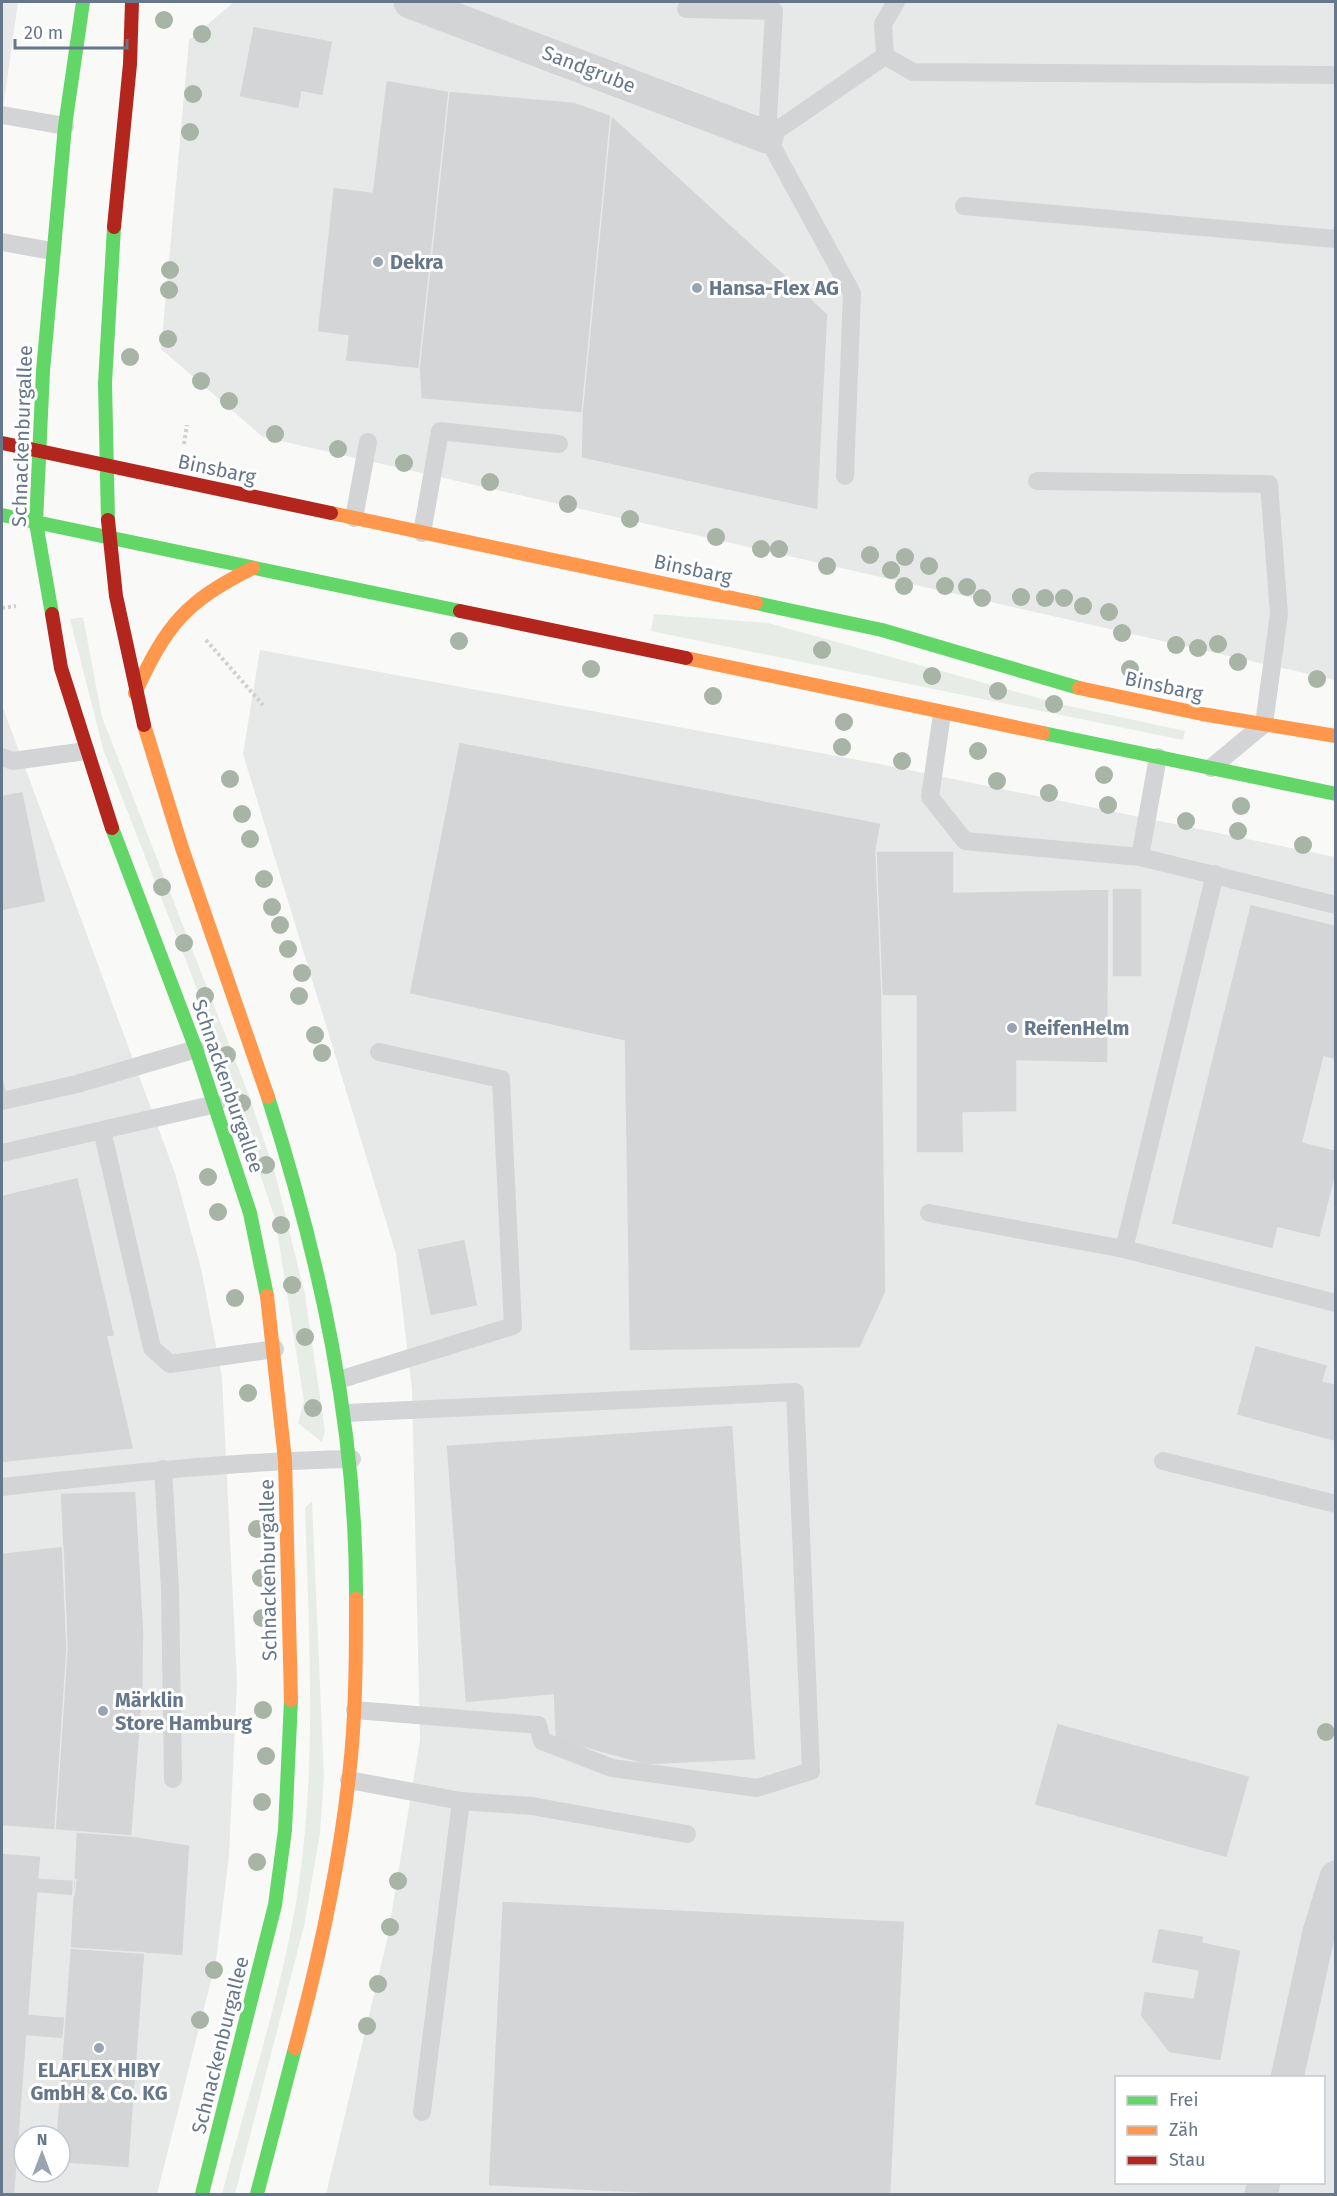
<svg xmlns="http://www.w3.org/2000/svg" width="1337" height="2196" font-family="'Fira Sans',sans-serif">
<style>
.built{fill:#e7e9e9;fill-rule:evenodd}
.green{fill:#e8ece6}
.building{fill:#d3d5d6;stroke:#e8e8e8;stroke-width:1.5}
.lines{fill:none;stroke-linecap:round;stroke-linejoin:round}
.path{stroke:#cfd0d2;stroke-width:4;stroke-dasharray:3 3;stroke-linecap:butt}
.lane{stroke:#d3d4d5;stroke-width:18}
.street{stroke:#d3d4d5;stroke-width:33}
.fast{stroke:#63d668;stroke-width:14}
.slow{stroke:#ff974d;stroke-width:14}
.jam{stroke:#b3261e;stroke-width:14}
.tree{fill:#a7b4a6}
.poi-dot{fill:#99a4b1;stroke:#fff;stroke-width:2}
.labels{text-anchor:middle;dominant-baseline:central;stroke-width:6;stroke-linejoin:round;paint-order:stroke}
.street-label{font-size:20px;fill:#66778b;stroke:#fff}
.poi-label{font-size:20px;font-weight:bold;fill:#66778b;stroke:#fff;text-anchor:start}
</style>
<rect width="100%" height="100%" fill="#f9f9f8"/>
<path class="built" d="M2 2H18L2 116Z
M234 2H1335V680L263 437 161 349 189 40Z
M260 650 880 764 1335 857V2194H326L387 1940 420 1740 412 1390 396 1254 243 754ZM1116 2078H1324V2182H1116Z
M2 705 175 1173 201 1268 222 1377 237 1681 229 1856 216 1961 157 2194H2ZM24 2136H60V2172H24Z"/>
<path class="green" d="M654 614 768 623 1064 705 1185 731 1183 740 651 631Z
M83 617 102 717 248 1093 275 1173 305 1295 325 1431 322 1442 298 1423 304 1401 275 1218 195 984 103 749 70 619Z
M312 1501 324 1777 320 1833 304 1926 235 2194H222C248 2093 282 1993 298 1890 317 1764 309 1635 305 1508Z"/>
<path class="building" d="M253 26 333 41 323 96 302 92 299 109 239 97Z
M386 80 449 91 419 369 345 361 348 336 317 332 333 187 372 192Z
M449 91 574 102 611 115 582 413 421 399 419 369Z
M611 115 828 314 818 510 581 458 582 413Z
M459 742 881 823 876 851 882 996 886 1292 860 1348 629 1351 624 1041 409 994Z
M23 791 46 902 2 911V795Z
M876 851H954V892L1109 889 1108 1063 1017 1061V1112L963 1113 964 1153H916V996H882Z
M1112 888H1142V977H1112Z
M1250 904 1336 925V1060L1324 1057 1303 1142 1336 1150V1174L1320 1238 1278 1228 1273 1249 1171 1224Z
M2 1071 7 1093 2 1094Z
M78 1177 115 1336 108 1337 134 1449 2 1463V1195Z
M465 1239 478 1306 430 1316 417 1249Z
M1255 1345 1328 1365 1323 1381 1336 1384V1442L1236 1415Z
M733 1425 756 1760 647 1765 555 1740 553 1695 465 1703 446 1445Z
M136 1491 144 1632 143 1693 132 1836 55 1830 67 1648 60 1493Z
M63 1546 67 1648 55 1830 2 1826V1553Z
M1057 1723 1250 1776 1227 1858 1034 1805Z
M76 1832 132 1836 190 1845 183 1956 70 1948Z
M2 1853 41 1856 39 1878 76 1880 74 1896 38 1893 29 2014 65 2017 63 2039 27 2036 15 2194H2Z
M502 1901 905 1921 891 2194H656L488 2186Z
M1158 1928 1204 1936 1203 1942 1241 1950 1221 2061 1169 2053 1140 2016 1144 1991 1193 1998 1198 1971 1151 1963Z
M70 1948 145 1953 129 2168 60 2163V2136H56Z"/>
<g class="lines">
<path class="path" d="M184 444 187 425
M2 608 16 606
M206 640 263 705"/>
<path class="lane" d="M686 9 774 11 767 137 852 293 845 476
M885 56 913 72 1336 75
M885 56 883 24 896 2
M2 115 65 126
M767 137 885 56
M964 206 1336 239
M2 242 52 251
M1037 481 1269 484 1279 614 1264 724 1211 768
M354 518 368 442
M422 533 440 431 559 444
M942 714 930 797 965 841 1140 857 1336 905
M2 757 13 761 86 751
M1140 857 1158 757
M2 1101 77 1084 196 1049
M102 1130 152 1348 170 1364 275 1349
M2 1153 216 1104
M929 1213 1124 1249 1336 1303
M1124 1249 1215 874
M342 1379 513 1326 501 1079 379 1052
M346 1413 795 1392 811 1771 757 1788 612 1768 542 1741 538 1725 355 1710
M1163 1461 1336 1504
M163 1469 170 1588 173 1779
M2 1487C118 1474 234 1461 352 1459
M349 1780 461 1801 422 2112
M461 1801 532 1806 687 1834"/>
<path class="street" d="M410 2 767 137
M1287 2078 1319 1932 1336 1877
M1261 2194 1264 2182"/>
<path class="fast" d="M2 515 460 611
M108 520 105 383 114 227
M756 603 882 630 1079 688
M52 614 36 523 43 371 65 126 83 2
M1043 733 1336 794
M112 828 196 1049 250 1213 267 1296
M268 1097C320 1261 357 1426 356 1599
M202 2194 275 1905 285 1830 291 1700
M257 2194 295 2048"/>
<path class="slow" d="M331 513 756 603
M686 658 1043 733
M1079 688 1202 714 1336 736
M135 693C166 626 185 601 253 568
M144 725 182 848 268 1097
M267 1296 285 1460 291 1700
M295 2048C319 1959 339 1868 349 1776 356 1717 356 1658 356 1599"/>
<path class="jam" d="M114 227 130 64 132 2
M2 443 331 513
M108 520 116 596 144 725
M460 611 686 658
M52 614 61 668 112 828"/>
</g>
<g class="tree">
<circle cx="164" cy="20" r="9"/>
<circle cx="202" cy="34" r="9"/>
<circle cx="193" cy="94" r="9"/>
<circle cx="190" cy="132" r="9"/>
<circle cx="170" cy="270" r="9"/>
<circle cx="169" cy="290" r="9"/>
<circle cx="168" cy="339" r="9"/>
<circle cx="130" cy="357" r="9"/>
<circle cx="201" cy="381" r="9"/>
<circle cx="229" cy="401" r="9"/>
<circle cx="275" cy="434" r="9"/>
<circle cx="338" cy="449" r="9"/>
<circle cx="404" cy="463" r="9"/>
<circle cx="490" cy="482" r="9"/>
<circle cx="568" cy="504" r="9"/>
<circle cx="630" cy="519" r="9"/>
<circle cx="716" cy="537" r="9"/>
<circle cx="761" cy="549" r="9"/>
<circle cx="779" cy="549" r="9"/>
<circle cx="870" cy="555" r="9"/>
<circle cx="905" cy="557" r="9"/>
<circle cx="827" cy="566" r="9"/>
<circle cx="929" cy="566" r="9"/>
<circle cx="891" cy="570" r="9"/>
<circle cx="904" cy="586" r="9"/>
<circle cx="945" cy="586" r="9"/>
<circle cx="967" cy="587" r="9"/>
<circle cx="1021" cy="597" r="9"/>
<circle cx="982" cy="598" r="9"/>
<circle cx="1045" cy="598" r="9"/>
<circle cx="1064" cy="598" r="9"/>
<circle cx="1083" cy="606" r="9"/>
<circle cx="1109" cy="612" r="9"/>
<circle cx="1122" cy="633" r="9"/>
<circle cx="459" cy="641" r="9"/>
<circle cx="1218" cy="644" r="9"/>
<circle cx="1176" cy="645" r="9"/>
<circle cx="1198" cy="648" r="9"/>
<circle cx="822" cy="650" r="9"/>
<circle cx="1238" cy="662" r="9"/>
<circle cx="591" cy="669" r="9"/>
<circle cx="1130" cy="669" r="9"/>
<circle cx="932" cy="676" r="9"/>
<circle cx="1317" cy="679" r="9"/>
<circle cx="998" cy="691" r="9"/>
<circle cx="713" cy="696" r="9"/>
<circle cx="1054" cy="704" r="9"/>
<circle cx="844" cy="722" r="9"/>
<circle cx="842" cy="747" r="9"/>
<circle cx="978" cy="751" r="9"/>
<circle cx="902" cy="761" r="9"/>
<circle cx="1104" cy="775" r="9"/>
<circle cx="230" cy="779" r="9"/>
<circle cx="997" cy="781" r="9"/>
<circle cx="1049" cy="793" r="9"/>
<circle cx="1108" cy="805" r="9"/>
<circle cx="1241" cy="806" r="9"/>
<circle cx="242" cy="814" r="9"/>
<circle cx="1186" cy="821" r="9"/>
<circle cx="1238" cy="831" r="9"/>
<circle cx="250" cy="839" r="9"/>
<circle cx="1303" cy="845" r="9"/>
<circle cx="264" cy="879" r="9"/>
<circle cx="162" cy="887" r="9"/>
<circle cx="272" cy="907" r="9"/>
<circle cx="280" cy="925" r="9"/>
<circle cx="184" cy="943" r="9"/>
<circle cx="288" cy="949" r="9"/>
<circle cx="302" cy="973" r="9"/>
<circle cx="205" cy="996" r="9"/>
<circle cx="299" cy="996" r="9"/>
<circle cx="315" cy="1035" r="9"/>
<circle cx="322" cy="1053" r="9"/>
<circle cx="227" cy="1055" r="9"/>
<circle cx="242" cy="1103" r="9"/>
<circle cx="266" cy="1165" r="9"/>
<circle cx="208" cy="1177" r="9"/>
<circle cx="218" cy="1212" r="9"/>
<circle cx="281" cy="1225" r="9"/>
<circle cx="292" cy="1285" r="9"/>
<circle cx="235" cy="1298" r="9"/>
<circle cx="305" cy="1337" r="9"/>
<circle cx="248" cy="1393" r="9"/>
<circle cx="313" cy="1408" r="9"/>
<circle cx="257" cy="1529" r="9"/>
<circle cx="261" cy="1578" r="9"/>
<circle cx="262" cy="1618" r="9"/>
<circle cx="263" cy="1710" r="9"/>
<circle cx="1326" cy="1732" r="9"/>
<circle cx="266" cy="1756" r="9"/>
<circle cx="262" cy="1802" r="9"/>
<circle cx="257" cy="1862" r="9"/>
<circle cx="398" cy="1881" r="9"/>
<circle cx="390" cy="1927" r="9"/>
<circle cx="214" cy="1970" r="9"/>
<circle cx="378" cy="1984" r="9"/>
<circle cx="200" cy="2020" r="9"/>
<circle cx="367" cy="2026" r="9"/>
</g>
<g class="poi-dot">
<circle cx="378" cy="262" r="6"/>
<circle cx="697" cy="288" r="6"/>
<circle cx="1012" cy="1028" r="6"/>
<circle cx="103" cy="1711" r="6"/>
<circle cx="99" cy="2048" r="6"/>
</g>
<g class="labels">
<g class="street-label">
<text transform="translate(589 69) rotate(21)">Sandgrube</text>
<text transform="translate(22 436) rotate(-88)">Schnackenburgallee</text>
<text transform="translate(217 469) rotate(12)">Binsbarg</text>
<text transform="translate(693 569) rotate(12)">Binsbarg</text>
<text transform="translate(1164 686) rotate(12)">Binsbarg</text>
<text transform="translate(228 1086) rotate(71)">Schnackenburgallee</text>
<text transform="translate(268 1570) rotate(-91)">Schnackenburgallee</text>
<text transform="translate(220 2045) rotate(-76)">Schnackenburgallee</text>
</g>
<g class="poi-label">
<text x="390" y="262">Dekra</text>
<text x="709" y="288">Hansa-Flex AG</text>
<text x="1024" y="1028">ReifenHelm</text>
<text x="115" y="1700">Märklin<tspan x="115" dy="23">Store Hamburg</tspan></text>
<text x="99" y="2070" text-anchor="middle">ELAFLEX HIBY<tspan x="99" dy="23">GmbH &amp; Co. KG</tspan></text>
</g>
</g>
<rect width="1337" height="2196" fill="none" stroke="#66778b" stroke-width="6"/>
<rect x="1115" y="2076" width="210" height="108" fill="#ffffff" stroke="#c2c9d1" stroke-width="1.5"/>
<rect x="1127" y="2096" width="30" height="9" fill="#63d668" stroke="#c2c9d1" stroke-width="1.5"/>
<text x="1169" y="2106" font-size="18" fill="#66778b">Frei</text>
<rect x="1127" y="2126" width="30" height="9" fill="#ff974d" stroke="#c2c9d1" stroke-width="1.5"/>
<text x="1169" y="2136" font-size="18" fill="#66778b">Zäh</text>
<rect x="1127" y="2156" width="30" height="9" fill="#b3261e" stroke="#c2c9d1" stroke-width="1.5"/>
<text x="1169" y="2166" font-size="18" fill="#66778b">Stau</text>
<g transform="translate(42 2154)"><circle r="28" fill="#ffffff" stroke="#c2c9d1" stroke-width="1.5"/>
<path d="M0-4.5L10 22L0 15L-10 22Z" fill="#99a4b1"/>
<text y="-9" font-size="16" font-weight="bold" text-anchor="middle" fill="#66778b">N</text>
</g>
<path d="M15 39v9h112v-9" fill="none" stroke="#66778b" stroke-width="3"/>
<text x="24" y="39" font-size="18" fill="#66778b" stroke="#ffffff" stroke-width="4.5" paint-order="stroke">20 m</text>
</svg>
